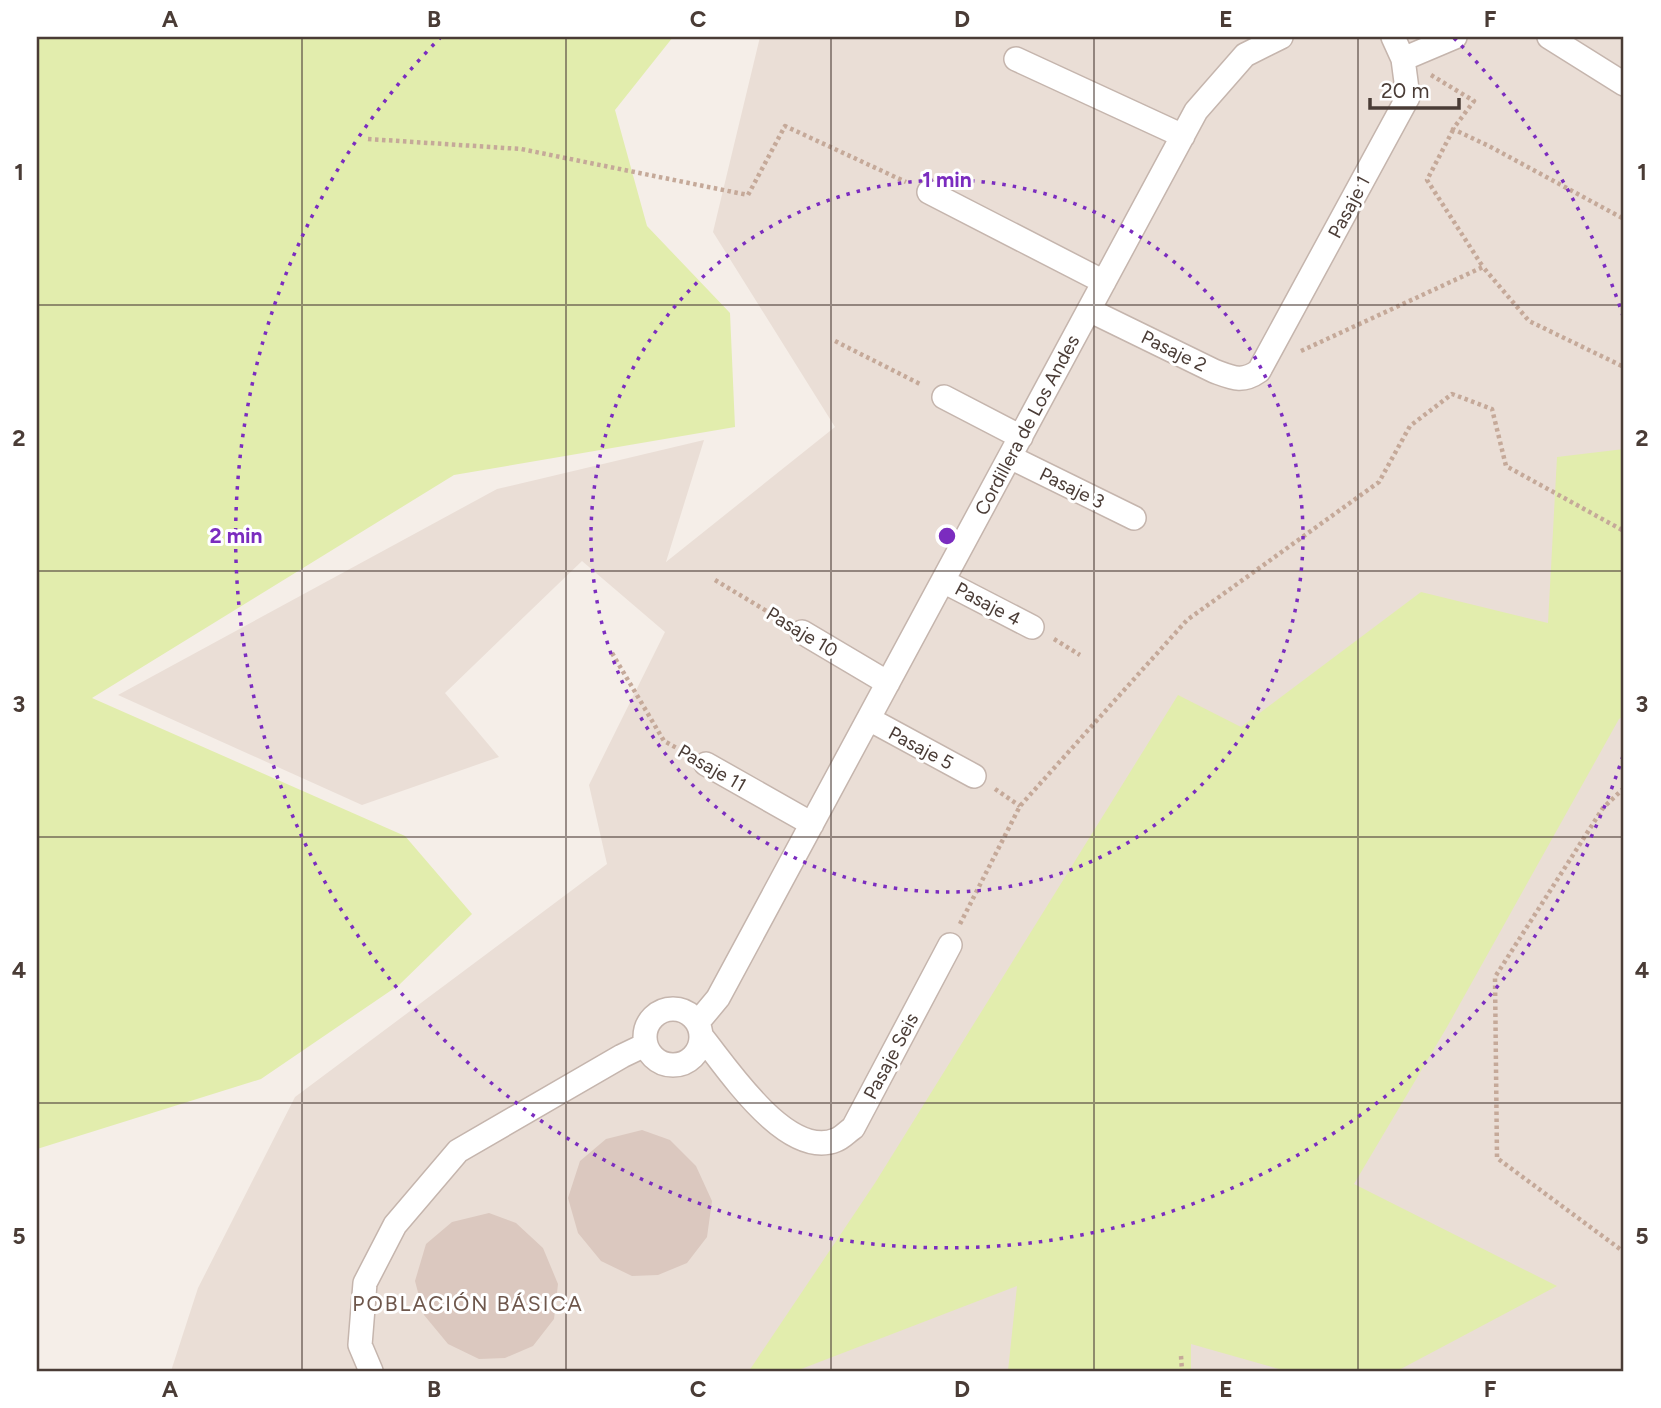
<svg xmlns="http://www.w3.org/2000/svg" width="1661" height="1408" font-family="Figtree,sans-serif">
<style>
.residential{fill:#eaded6}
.green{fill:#e2edad}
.building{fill:#dbc8bf}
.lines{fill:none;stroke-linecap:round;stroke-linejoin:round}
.minor-casing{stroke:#c5b5ad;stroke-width:26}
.path{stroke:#c5a999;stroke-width:4.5;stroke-dasharray:3.5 3.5;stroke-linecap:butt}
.minor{stroke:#fff;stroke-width:23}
.grid{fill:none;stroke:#4a3c36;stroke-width:2;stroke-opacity:0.55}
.ring{fill:none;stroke:#7b2cbf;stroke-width:3.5;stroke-dasharray:3.5 7}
.labels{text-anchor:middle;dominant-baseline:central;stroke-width:6;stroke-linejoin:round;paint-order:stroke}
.street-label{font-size:19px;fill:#4a3c36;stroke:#fff}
.neighbourhood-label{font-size:21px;letter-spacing:2px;fill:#6e574c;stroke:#fff}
.centre{fill:#7b2cbf;stroke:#fff;stroke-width:3.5}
.ring-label{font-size:21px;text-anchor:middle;font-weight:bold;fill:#7b2cbf;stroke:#fff;stroke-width:6;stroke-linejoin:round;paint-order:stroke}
.neatline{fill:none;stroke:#4a3c36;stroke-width:2.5}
.grid-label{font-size:23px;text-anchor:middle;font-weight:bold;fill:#4a3c36}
</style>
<rect width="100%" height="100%" fill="#f5eee8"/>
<path class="residential" d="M760 37H1624V1371H171L198 1288 295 1097 607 864 589 785 665 632 582 561 445 693 499 757 362 805 118 695 497 489 704 440 666 562 835 427 713 232Z"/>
<path class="green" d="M37 37H673L615 110 647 226 730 313 735 427 454 475 92 698 405 836 472 914 399 985 261 1079 37 1149Z
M1624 449V716L1619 719 1447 1027 1354 1184 1557 1286 1397 1371H1286L1191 1344V1371H1008L1017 1286 796 1371H749L875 1183 1178 695 1241 727 1421 592 1548 623 1557 457Z"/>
<path class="building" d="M642 1130 670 1140 696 1166 712 1201 707 1237 687 1263 658 1275 632 1276 601 1261 578 1233 568 1198 580 1161 606 1139Z
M489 1213 516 1223 543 1248 558 1284 554 1319 533 1346 505 1358 479 1359 448 1344 424 1315 415 1281 426 1244 452 1222Z"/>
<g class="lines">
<g class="minor-casing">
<path id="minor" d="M1549 37 1624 84
M1016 59 1183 136
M1403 59 1455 37
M929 192 1104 282
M1089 310 1214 371C1233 378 1242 383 1259 371L1408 97 1403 59 1393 37
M944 397 1021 437
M1010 457 1134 518
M943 581 1032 627
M802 632 888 683
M869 719 974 776
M706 764 812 824
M645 1037a28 28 0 1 1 56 0a28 28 0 1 1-56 0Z
M698 1022 718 998 1196 111 1245 55 1281 37
M702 1037C728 1069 787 1160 836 1140 842 1138 848 1131 853 1128L950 945
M371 1371 360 1345 365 1283 395 1225 458 1151 622 1056 645 1045"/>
</g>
<path class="path" d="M1431 75 1474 101 1453 129 1489 146 1624 219
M1453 130 1427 180 1483 267
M368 139 521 149 748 195 785 126 906 182
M835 341 922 385
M1301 351 1483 267 1529 321 1624 367
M715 580 780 619
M1054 639 1080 655
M612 653 664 741 684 752
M1624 788 1603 808 1495 977 1497 1158 1624 1252
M995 789 1020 806
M960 924 1020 806 1187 620 1379 482 1410 426 1452 394 1492 409 1506 466 1624 531
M1181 1356 1182 1371"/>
<use href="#minor" class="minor"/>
</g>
<path class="grid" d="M302 37V1371M566 37V1371M831 37V1371M1094 37V1371M1358 37V1371M37 305H1624M37 571H1624M37 837H1624M37 1103H1624"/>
<g class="ring">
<circle cx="947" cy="536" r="356"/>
<path d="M1623 756A711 711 0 1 1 440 38M1454 38A711 711 0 0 1 1623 316"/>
</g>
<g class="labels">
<g class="street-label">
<text transform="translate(1349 207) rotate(-62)">Pasaje 1</text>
<text transform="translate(1174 351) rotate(26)">Pasaje 2</text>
<text transform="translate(1027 425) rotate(-62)">Cordillera de Los Andes</text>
<text transform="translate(1072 488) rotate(26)">Pasaje 3</text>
<text transform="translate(988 604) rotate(28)">Pasaje 4</text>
<text transform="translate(802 632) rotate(31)">Pasaje 10</text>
<text transform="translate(921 748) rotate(28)">Pasaje 5</text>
<text transform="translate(712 768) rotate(30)">Pasaje 11</text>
<text transform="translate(891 1056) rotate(-62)">Pasaje Seis</text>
</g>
<g class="neighbourhood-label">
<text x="468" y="1303">POBLACIÓN BÁSICA</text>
</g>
</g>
<circle cx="947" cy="536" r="10" class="centre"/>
<g class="ring-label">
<text x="947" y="187">1 min</text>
<text x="236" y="543">2 min</text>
</g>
<rect width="1661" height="1408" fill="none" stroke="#ffffff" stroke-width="77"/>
<path d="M1370 98v10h89v-10" fill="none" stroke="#4a3c36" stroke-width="3.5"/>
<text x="1381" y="98" font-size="21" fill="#4a3c36" stroke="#ffffff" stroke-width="5" paint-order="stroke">20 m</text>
<rect x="38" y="38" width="1584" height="1332" class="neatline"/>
<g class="grid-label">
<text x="170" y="27">A</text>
<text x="434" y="27">B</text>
<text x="698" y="27">C</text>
<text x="962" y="27">D</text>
<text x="1226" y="27">E</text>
<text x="1490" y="27">F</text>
<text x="19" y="180">1</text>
<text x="1642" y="180">1</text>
<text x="19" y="446">2</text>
<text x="1642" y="446">2</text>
<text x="19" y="712">3</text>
<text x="1642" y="712">3</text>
<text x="19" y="978">4</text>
<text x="1642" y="978">4</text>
<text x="19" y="1244">5</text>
<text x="1642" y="1244">5</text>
<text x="170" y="1397">A</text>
<text x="434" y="1397">B</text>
<text x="698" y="1397">C</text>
<text x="962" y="1397">D</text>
<text x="1226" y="1397">E</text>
<text x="1490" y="1397">F</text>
</g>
</svg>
